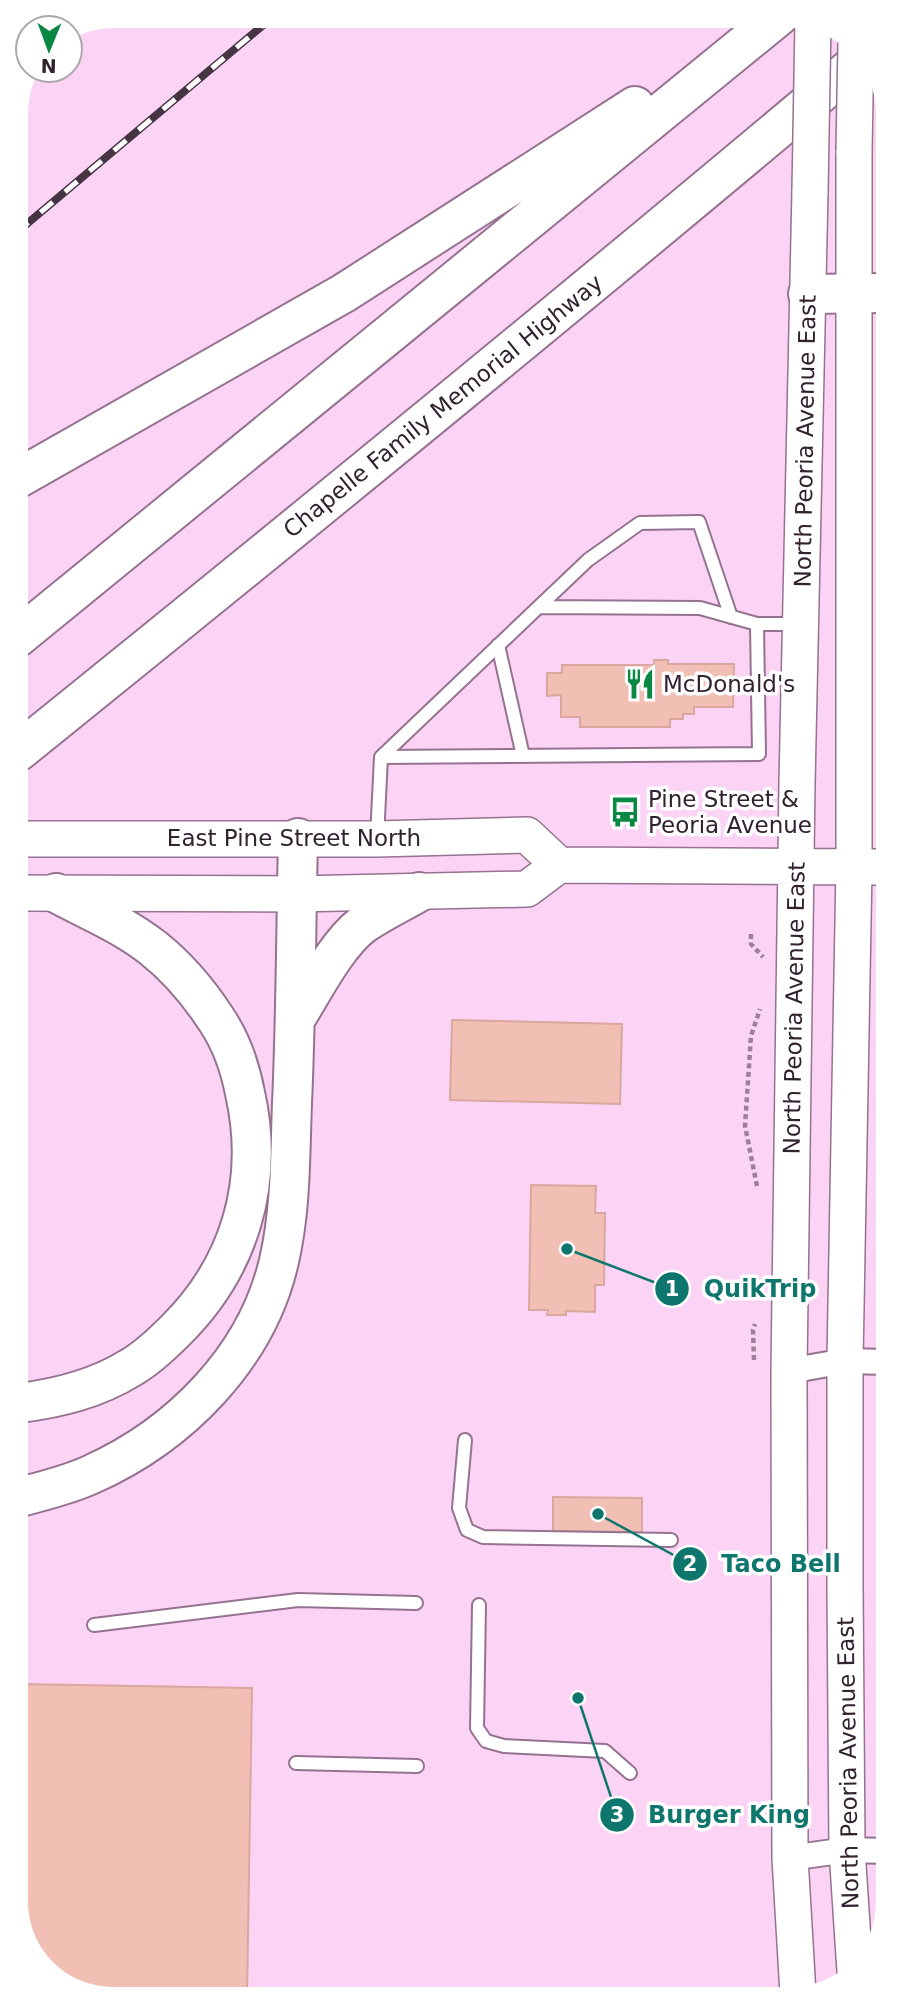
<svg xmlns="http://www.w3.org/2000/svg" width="904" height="2015" font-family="'DejaVu Sans',sans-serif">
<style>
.building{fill:#f2bfb5;stroke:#d9a79d;stroke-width:2}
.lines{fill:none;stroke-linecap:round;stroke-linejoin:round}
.service-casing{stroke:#957290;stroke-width:16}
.minor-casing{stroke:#957290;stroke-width:28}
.secondary-casing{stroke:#957290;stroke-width:38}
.motorway-casing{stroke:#957290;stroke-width:42}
.path{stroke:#9c8098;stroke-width:4.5;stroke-dasharray:5 3.5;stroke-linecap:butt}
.service{stroke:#fff;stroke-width:12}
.minor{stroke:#fff;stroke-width:24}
.secondary{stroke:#fff;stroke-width:35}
.motorway{stroke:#fff;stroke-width:38}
.rail-casing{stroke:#463443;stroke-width:8}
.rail{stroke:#fff;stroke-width:5;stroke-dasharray:16;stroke-linecap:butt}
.secondary-bridge-casing{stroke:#957290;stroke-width:38;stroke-linecap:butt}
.secondary-bridge{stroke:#fff;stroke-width:35}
.labels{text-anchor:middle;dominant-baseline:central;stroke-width:7;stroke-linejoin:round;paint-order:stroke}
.street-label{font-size:23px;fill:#31222f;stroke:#fff}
.poi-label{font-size:23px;fill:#31222f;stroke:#fff;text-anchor:start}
.leader{fill:none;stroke:#0f766e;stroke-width:2.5}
.callout-dot{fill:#0f766e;stroke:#fff;stroke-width:2.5}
.mark-label{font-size:21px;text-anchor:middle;font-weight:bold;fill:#fff}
.callout-label{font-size:24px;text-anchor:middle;font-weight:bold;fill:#0f766e;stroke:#fff;stroke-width:7;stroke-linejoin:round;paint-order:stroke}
</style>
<rect width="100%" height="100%" fill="#fbd4f5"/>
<path class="building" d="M654 660H668V664H734L733 707H694V714H683V719H670V727H580V717H561V695L547 696V673H562V665H654Z
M452 1020 622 1024 620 1104 450 1100Z
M531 1185 596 1186 595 1213H605L604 1285H595V1312L566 1311V1315H547L548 1310H529Z
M553 1497 642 1498V1532L553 1531Z
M20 1684 252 1688 247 1998 106 1999 54 1979 21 1934Z"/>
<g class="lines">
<g class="service-casing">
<path id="service" d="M539 607 700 608 757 624H797
M498 645 523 756
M381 757 759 754 757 624
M377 838 381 757 588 560 640 523 699 522 731 617
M465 1440 459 1508 467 1530 483 1537 671 1540
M479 1605 477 1728 486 1741 504 1746 605 1751 630 1773
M94 1625 298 1600 416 1603
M296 1763 417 1766"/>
</g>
<g class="minor-casing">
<path id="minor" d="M789 1371 845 1361 887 1362
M790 1858 847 1850 888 1851"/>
</g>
<g class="secondary-casing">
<path id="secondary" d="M854 151V867L845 1361V1587L847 1850 855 1971
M18 839H377L527 835 559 865
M18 893 297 894 527 889 559 865 885 867
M798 1994 790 1858 789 1371 797 783 810 191"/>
</g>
<g class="motorway-casing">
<path id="motorway" d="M808 294 884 293
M17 479 344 293 635 106
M17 638 779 16
M18 752C302 523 585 292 865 56
M296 1018C313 991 336 945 362 925 379 913 400 903 419 892
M20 1403C59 1398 96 1389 130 1368 146 1359 162 1344 175 1331 240 1267 265 1182 245 1093 240 1067 231 1041 216 1019 199 993 177 967 153 948 124 925 88 910 56 893
M20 1497C43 1491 68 1485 90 1475 180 1435 257 1357 279 1261 291 1209 290 1156 292 1103 296 1015 296 927 298 838"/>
</g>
<path class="path" d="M751 934V944L763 957
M757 1186 745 1126 751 1036 760 1009
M754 1360 753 1330 755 1324"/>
<use href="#service" class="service"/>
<use href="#minor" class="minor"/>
<use href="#secondary" class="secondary"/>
<use href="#motorway" class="motorway"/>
<g class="rail-casing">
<path id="rail" d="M16 233 274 16"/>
</g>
<use href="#rail" class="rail"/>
<g class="secondary-bridge-casing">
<path id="secondary-bridge" d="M854 151 856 43
M810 191 813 22"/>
</g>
<use href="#secondary-bridge" class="secondary-bridge"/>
</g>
<defs>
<g id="restaurant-bare" transform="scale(2.415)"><path d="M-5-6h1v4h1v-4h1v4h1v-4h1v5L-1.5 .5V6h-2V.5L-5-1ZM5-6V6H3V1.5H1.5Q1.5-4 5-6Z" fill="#0a8843" stroke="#fff" stroke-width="2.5" paint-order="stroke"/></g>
<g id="bus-bare" transform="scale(2.415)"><path d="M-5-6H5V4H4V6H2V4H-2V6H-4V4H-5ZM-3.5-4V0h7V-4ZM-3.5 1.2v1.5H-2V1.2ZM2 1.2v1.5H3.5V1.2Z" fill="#0a8843" stroke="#fff" stroke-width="2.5" paint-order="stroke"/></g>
</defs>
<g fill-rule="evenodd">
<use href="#restaurant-bare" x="640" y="684"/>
<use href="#bus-bare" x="625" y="812"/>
</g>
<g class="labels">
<g class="street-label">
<text transform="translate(443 406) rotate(-39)">Chapelle Family Memorial Highway</text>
<text transform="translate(805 441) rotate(-89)">North Peoria Avenue East</text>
<text x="294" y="838">East Pine Street North</text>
<text transform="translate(794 1008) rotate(-89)">North Peoria Avenue East</text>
<text transform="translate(848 1763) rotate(-91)">North Peoria Avenue East</text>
</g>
<g class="poi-label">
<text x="663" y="684">McDonald's</text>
<text x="648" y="799">Pine Street &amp;<tspan x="648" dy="26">Peoria Avenue</tspan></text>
</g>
</g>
<path d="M0 0H904V2015H0ZM113 28H791A85 85 0 0 1 876 113V1902A85 85 0 0 1 791 1987H113A85 85 0 0 1 28 1902V113A85 85 0 0 1 113 28Z" fill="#fff" fill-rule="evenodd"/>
<path class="leader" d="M567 1249L672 1289M598 1514L690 1564M578 1698L617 1815"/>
<g class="callout-dot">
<circle cx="567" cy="1249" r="7"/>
<circle cx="598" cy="1514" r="7"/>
<circle cx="578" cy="1698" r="7"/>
<circle cx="672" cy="1289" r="18"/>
<circle cx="690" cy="1564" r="18"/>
<circle cx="617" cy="1815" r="18"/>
</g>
<g class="mark-label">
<text x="672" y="1296">1</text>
<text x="690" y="1571">2</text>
<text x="617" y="1822">3</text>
</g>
<g class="callout-label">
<text x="760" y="1297">QuikTrip</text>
<text x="781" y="1572">Taco Bell</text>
<text x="729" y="1823">Burger King</text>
</g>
<g transform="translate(49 49) rotate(181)"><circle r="33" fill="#ffffff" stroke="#ada7ac" stroke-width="2"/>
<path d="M0-5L12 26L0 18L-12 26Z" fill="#0a8843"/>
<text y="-10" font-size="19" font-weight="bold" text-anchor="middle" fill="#31222f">N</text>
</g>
</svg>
